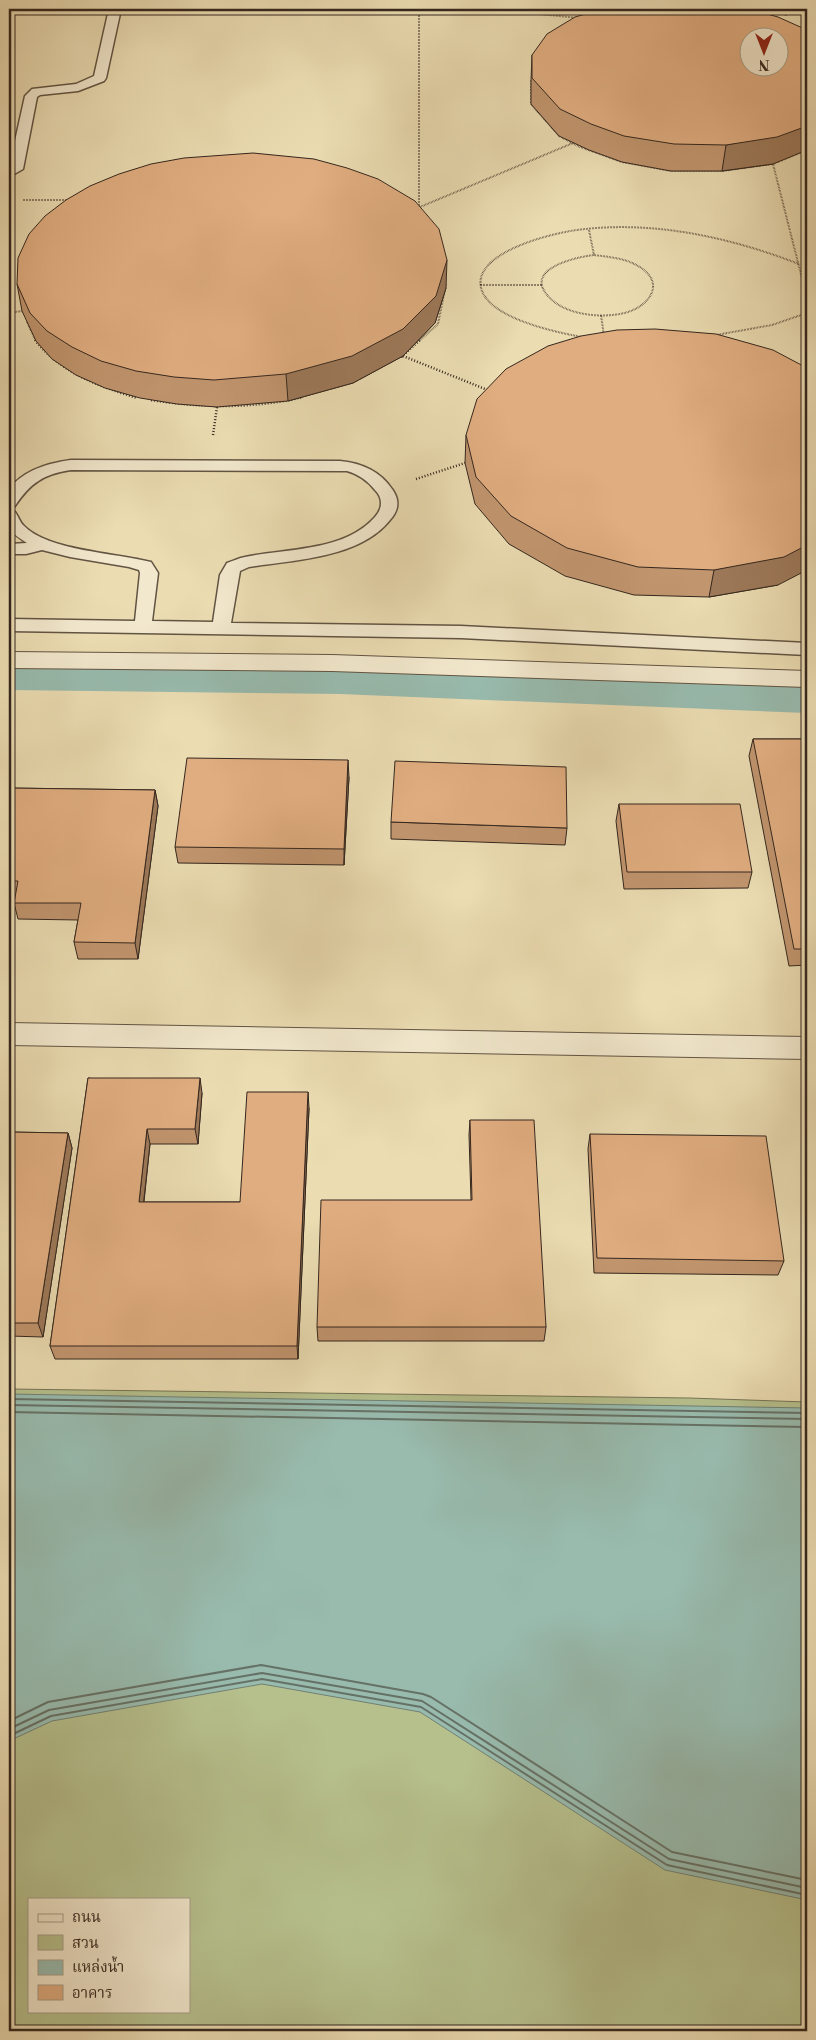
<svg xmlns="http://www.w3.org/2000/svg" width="816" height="2040" font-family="'Libre Bodoni','Noto Serif Thai',serif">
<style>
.green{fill:#b6c08d;stroke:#757456;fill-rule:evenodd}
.water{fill:#98bbae;stroke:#708074}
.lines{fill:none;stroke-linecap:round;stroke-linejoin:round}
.shore{stroke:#667166;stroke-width:2}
.canal{fill:#98bbae;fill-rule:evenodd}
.service-casing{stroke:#625443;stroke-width:3}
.minor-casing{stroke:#625443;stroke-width:2}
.path-far1{stroke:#34271e;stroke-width:2;stroke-dasharray:0.5 1;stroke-linecap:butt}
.path{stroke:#34271e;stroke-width:2.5;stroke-dasharray:1 2;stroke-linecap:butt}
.service{fill:#f2e8cd;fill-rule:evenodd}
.minor{fill:#f2e8cd;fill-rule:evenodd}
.wall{fill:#c1956e;stroke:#34271e}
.shaded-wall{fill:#9d795a;stroke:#34271e}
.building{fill:#e0ad80;stroke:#34271e;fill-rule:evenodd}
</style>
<rect width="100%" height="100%" fill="#ebdcb2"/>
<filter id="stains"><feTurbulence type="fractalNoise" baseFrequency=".004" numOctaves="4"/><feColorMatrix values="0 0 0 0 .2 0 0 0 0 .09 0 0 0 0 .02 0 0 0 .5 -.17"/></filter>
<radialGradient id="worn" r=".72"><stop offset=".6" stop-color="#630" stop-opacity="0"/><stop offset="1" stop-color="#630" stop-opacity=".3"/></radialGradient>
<path class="green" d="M9 1389 689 1398 807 1402V2031H9ZM29 1899H189V2011H29Z"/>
<path class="water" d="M9 1394 807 1408V1900L665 1870 420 1712 262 1684 52 1721 9 1741Z"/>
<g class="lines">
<path class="shore" d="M9 1399 807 1413
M9 1405 807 1419
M9 1412 807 1427
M9 1721 48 1702 261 1665 423 1694 431 1697 672 1852 807 1880
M9 1729 49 1710 262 1673 422 1701 669 1859 807 1888
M9 1736 51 1716 262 1679 421 1707 667 1865 807 1895"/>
<path class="canal" d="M9 662 340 666 807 685V713L340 694 9 690Z"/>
<g class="service-casing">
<path id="service" d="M109 9H121L106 78 104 81 78 91 40 95 37 97 23 169 9 177V168L25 96 32 89 76 84 94 76Z
M71 460 340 461C361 463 380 471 392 489 400 500 399 510 390 520 360 558 294 560 249 567L240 571 231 623 461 626 807 643V655L461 638 9 631V619L135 621 140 573 139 570 129 567 70 557 42 550 26 554H9V544L27 543C10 532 9 531 9 511L15 512C18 516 20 522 23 525 47 551 117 553 151 562L158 573 152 621 213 622 220 575 227 563C233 561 239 558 245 557 287 548 344 552 375 517 383 508 383 498 375 490 368 481 358 474 347 471L71 470C44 474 30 483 15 506L9 507V489C24 470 48 463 71 460Z"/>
</g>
<g class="minor-casing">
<path id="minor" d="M9 652 332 655 807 671V687L332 671 9 668Z
M9 1023 807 1037V1059L9 1045Z"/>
</g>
<path class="path-far1" d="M419 9V207
M489 9 579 18
M531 80V104L559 136 580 147 622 162 671 171H722L773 164 807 150
M773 164 807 298
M23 200H69
M420 207 573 143
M589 230 594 255
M594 255C609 257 625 258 638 266 665 281 652 304 628 312 605 319 566 316 549 297 522 269 576 257 594 255Z
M480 285H542
M9 313 22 311
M601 315 604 336
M27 322 36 341
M716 335 772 325 807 313
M582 337C555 332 493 319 482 291 468 253 553 233 577 230 652 220 729 237 799 264
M419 341 438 324 446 284"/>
<path class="path" d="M35 340C61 373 98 386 137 398
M403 356 490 391
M401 357 420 340
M151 400C202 408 252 409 303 397
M213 435 217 407
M416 479 465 463 466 461"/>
<use href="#service" class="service"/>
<use href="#minor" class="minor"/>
</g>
<path class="wall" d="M603 9H789L787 15 761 12 773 164 722 171H671L622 162 589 150 559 136 531 104V80L532 55Z
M17 284 446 288 435 323 403 356 353 383 288 401 217 407 177 404 140 398 105 388 76 375 52 359 36 341 22 311Z
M466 435 778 585 709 597 634 595 565 576 509 544 475 504 465 463Z
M753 739H807V965L789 966 749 756Z
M349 777 344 865 178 863 175 847Z
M9 788 155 790 158 806 138 959H78L74 942 78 920 18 919 14 903 15 898H9Z
M619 804 752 872 748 888 624 889 616 821Z
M391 822 567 828 565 845 391 839Z
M88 1078 202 1093 198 1144H150L144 1202H240L309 1108 298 1359H55L50 1346Z
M470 1120 546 1327 544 1341H318L317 1327 471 1200 469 1135Z
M9 1132 68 1133 72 1148 43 1337 9 1336Z
M590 1134 784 1261 778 1275 594 1273 588 1149Z"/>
<path class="shaded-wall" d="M807 126V150L773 164 722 171 726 145Z
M447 260 446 288 435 323 403 356 353 383 288 401 286 374Z
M807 545V570L778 585 709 597 714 570Z
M348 760 349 777 344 865V849Z
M155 790 158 806 138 959 135 943Z
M200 1078 202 1093 198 1144 195 1129Z
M308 1092 309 1108 298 1359 297 1346Z
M147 1129 150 1144 142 1216 139 1202Z
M68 1133 72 1148 43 1337 38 1323Z"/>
<path class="building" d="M603 9H749L778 17 807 30V126L777 137 726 145 674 144 624 136 591 124 560 109 532 78V55L547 34 575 17ZM748 38H778V68H748Z
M253 153 314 159 347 168 378 179 415 201 439 229 447 260 436 296 403 329 352 356 286 374 214 380 174 377 136 371 101 361 72 347 47 331 30 313 17 284 18 258 29 234 45 216 66 200 90 186 119 174 151 164 184 158Z
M655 329 716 334 773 350 807 368V545L784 557 714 570 638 567 567 548 511 516 476 477 466 435 477 399 506 369 548 346 581 336 617 330Z
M753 739H807V949H794Z
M187 758 348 760 344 849 175 847Z
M395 761 566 767 567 828 391 822Z
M9 788 155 790 135 943 74 942 81 903H14L18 881H9Z
M619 804H740L752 872H627Z
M88 1078H200L195 1129H147L139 1202H240L247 1092H308L297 1346H50Z
M470 1120H534L546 1327H317L321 1200H472Z
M9 1132 68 1133 38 1323H9Z
M590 1134 766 1136 784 1261 597 1258Z"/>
<rect width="816" height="2040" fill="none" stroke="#ebdcb2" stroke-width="30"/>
<rect x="10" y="10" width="796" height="2020" fill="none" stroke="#34271e" stroke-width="2.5"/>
<rect x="15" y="15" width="786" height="2010" fill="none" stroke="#34271e"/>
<rect x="28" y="1898" width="162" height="115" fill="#f2e8cd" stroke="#a69b87"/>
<rect x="38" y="1914" width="25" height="8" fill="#f2e8cd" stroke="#a69b87"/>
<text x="72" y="1922" font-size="15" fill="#34271e">ถนน</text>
<rect x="38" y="1935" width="25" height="15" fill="#b6c08d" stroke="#a69b87"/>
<text x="72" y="1948" font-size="15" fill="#34271e">สวน</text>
<rect x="38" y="1960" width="25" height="15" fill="#98bbae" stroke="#a69b87"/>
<text x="72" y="1972" font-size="15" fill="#34271e">แหล่งน้ำ</text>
<rect x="38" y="1985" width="25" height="15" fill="#e0ad80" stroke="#a69b87"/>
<text x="72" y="1998" font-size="15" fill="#34271e">อาคาร</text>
<g transform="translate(764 52) rotate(180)"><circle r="24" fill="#f2e8cd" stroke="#a69b87"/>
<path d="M0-4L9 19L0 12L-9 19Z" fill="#8f2418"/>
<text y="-8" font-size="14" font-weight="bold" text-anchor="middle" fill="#34271e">N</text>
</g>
<rect width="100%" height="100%" filter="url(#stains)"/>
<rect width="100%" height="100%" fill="url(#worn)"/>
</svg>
